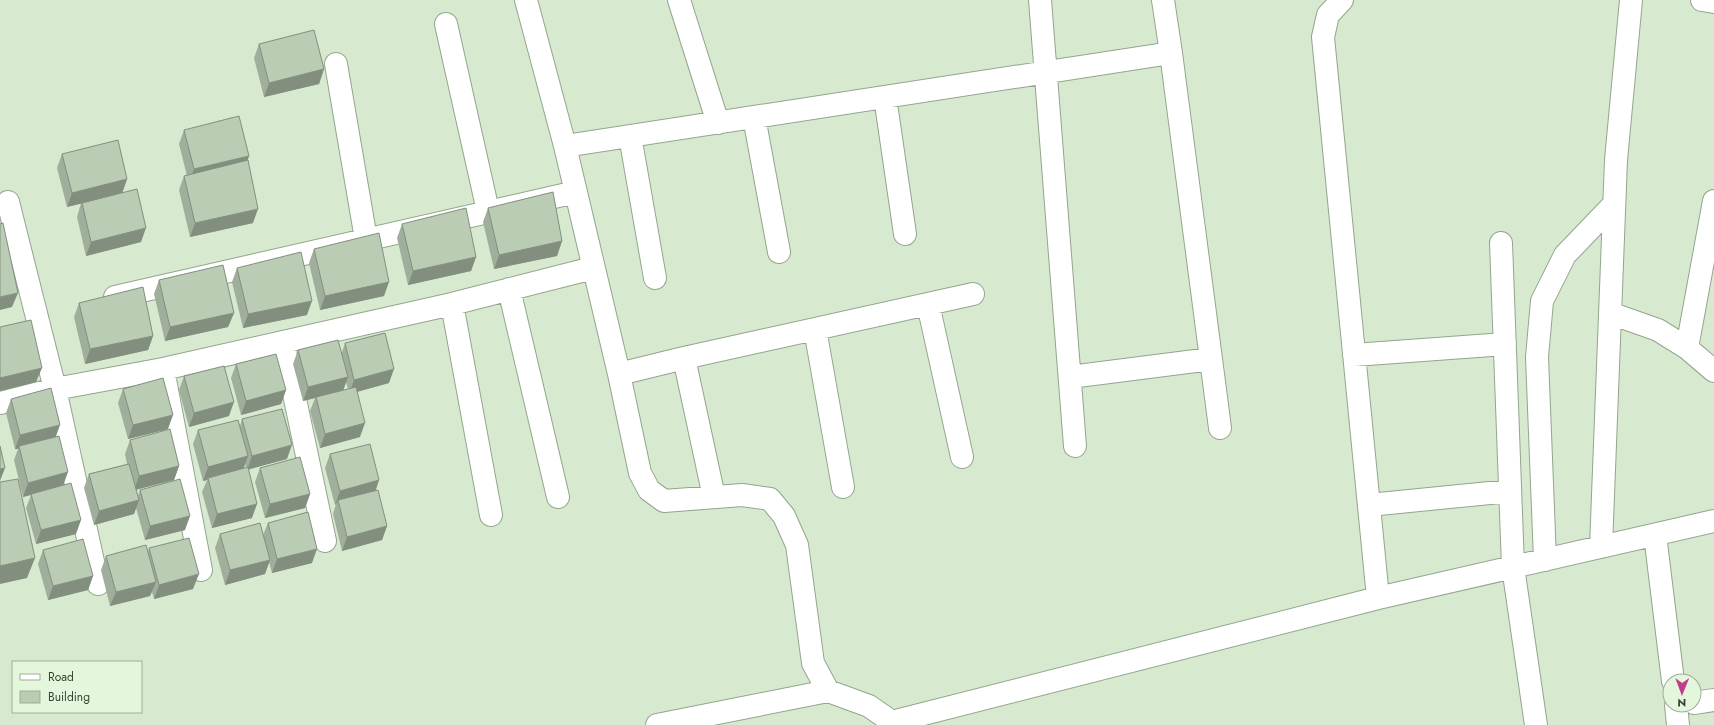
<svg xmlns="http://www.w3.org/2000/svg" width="1714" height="725" font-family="Jost,sans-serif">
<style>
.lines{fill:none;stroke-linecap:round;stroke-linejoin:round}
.minor-casing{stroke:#93a58d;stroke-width:24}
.minor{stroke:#fff;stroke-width:22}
.wall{fill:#a0af9b;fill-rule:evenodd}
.shaded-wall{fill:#828f7e}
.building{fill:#baccb4;stroke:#828f7e}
</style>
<rect width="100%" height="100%" fill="#d7ead0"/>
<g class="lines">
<g class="minor-casing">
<path id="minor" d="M526 0 565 146 619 374 640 473 649 490 664 501 742 495 770 499 784 516 797 545 813 663 828 691 869 706 892 722 894 725
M679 0 718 123
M1040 0 1075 446
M1163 0 1171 53 1220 428
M1342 0 1328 15 1323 37 1378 598
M1702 0 1714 2
M446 24 488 211
M336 64 366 239
M885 97 905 234
M754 117 779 252
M630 136 655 278
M565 146 1171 53
M8 202 55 389 98 584
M1501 243 1513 567 1536 725
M509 289 558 497
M115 297 576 192
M452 304 491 515
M928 304 962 457
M1610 313 1658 330 1687 348 1714 371
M815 329 843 487
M283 342 325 541
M1687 348 1714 201
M1354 355 1505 344
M684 358 714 497
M163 369 201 570
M619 374 684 358 973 294
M1070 377 1211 359
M0 403 55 389 163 369 452 304 593 268
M1369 505 1510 491
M1655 535 1673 681
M1601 547 1616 160 1631 0
M1545 560 1537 357 1542 301 1565 255 1614 204
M1694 703 1714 700
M1676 705 1678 725
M892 722 1378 598 1714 521
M657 725 828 691"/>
</g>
<use href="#minor" class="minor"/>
</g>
<path class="wall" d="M259 44 324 69 319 84 264 97 254 58Z
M184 130 249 156 247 161 253 223 190 237 179 190 184 176H187L179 144Z
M62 154 127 179 122 193 141 242 86 256 77 217 81 203 67 207 57 168Z
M488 208 562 241 557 256 494 269 483 222Z
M402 224 476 257 471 271 408 285 397 238Z
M314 249 384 296 320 310 309 263Z
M237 268 307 315 243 328 232 282Z
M159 280 234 313 228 327 165 341 154 294Z
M79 303 153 336 148 350 85 364 74 317Z
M345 343 389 383 357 392 360 437 320 448 310 411 315 398 303 401 293 364 298 350 342 352ZM346 382 348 389 343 390Z
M236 364 286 390 281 404 241 415 231 378Z
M184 376 229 416 189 427 179 390Z
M123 389 168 429 128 439 118 403Z
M11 399 56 436 64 485 76 534 36 544 26 508 31 495 23 497 14 460 18 449H15L6 413Z
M242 419 287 459 248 469 252 518 212 528 202 492 207 480 203 481 193 444 198 430 240 426ZM245 463 246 468 243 469Z
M130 440 179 466 174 480 136 490 138 496 140 490 185 530 145 540 136 508 134 514 94 525 84 488 89 474 127 464 125 454Z
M330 454 379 480 376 490 387 526 382 540 342 551 333 514 336 504 335 505 325 468Z
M260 468 310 494 305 508 265 518 255 482Z
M268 523 312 563 272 573 269 562 265 574 225 585 215 548 220 534 263 535Z
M149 548 193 589 154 599 152 592 150 596 110 606 101 570 106 556 148 552Z
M43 550 93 576 88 590 48 600 38 564Z"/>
<path class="shaded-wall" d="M324 69 319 84 264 97 269 83Z
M249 156 244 170 189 183 194 169Z
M127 179 122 194 67 207 72 193Z
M258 209 253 223 190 237 195 223Z
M146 228 141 242 86 256 91 242Z
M562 241 557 256 494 269 499 255Z
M476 257 471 271 408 285 413 271Z
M389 282 384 296 320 310 325 296Z
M18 293 12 307 0 310V297Z
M312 301 307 315 243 328 248 314Z
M234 313 228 327 165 341 170 327Z
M153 336 148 350 85 364 90 349Z
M42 368 36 382 0 391V378Z
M394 369 389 383 349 394 354 380Z
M348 377 343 391 303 401 308 387Z
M286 390 281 404 241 415 246 401Z
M234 402 229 416 189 427 194 413Z
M173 415 168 429 128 439 133 425Z
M365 423 360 437 320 448 325 434Z
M60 425 55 439 19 446 18 449H15L20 435Z
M292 445 287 459 247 470 252 456Z
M248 456 243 470 208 478 207 480 203 481 208 467Z
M179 466 174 480 134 490 139 476Z
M5 468 0 481V469Z
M68 472 63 486 23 497 28 483Z
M379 480 374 494 338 500 336 504 335 505 340 491Z
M310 494 305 508 265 518 270 504Z
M139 500 134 514 94 525 99 511Z
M257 504 252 518 212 528 217 514Z
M190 516 185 530 145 540 150 526Z
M81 520 76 534 36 544 41 530Z
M387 526 382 540 342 551 347 537Z
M317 549 312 563 272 573 277 559Z
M35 558 27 578 0 584V566Z
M270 560 265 574 225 585 230 570Z
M199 574 193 589 154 599 159 585Z
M93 576 88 590 48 600 53 586Z
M156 582 150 596 110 606 116 592Z"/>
<path class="building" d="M314 30 324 69 269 83 259 44Z
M239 116 249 156 194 169 184 130Z
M118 140 127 179 72 193 62 154Z
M248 160 258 209 195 223 184 176Z
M137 189 146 228 91 242 82 203Z
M553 192 562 241 499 255 488 208Z
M466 208 476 257 413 271 402 224Z
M3 223 18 293 0 297V224Z
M379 233 389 282 325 296 314 249Z
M301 252 312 301 248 314 237 268Z
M223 265 234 313 170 327 159 280Z
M143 287 153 336 90 349 79 303Z
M31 320 42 368 0 378V327Z
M385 333 394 369 354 380 345 343Z
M338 340 348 377 308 387 298 350Z
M276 354 286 390 246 401 236 364Z
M224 366 234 402 194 413 184 376Z
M163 378 173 415 133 425 123 389Z
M356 387 365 423 325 434 316 397Z
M51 388 60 425 20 435 11 399Z
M282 409 292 445 252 456 242 419Z
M238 420 248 456 208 467 198 430Z
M170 429 179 466 139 476 130 440Z
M59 436 68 472 28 483 19 446Z
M370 444 379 480 340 491 330 454Z
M0 446 5 468 0 469Z
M300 457 310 494 270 504 260 468Z
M129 464 139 500 99 511 89 474Z
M248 467 257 504 217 514 208 478Z
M18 479 35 558 0 566V482Z
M180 479 190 516 150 526 140 490Z
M71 483 81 520 41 530 31 494Z
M378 490 387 526 347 537 338 500Z
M308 512 317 549 277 559 268 523Z
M260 523 270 560 230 570 220 534Z
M189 538 199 574 159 585 149 548Z
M83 539 93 576 53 586 43 550Z
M146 545 156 582 116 592 106 556Z"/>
<rect x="12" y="661" width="130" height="52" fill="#e4f7dd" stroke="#9fae9a"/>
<rect x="20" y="674" width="20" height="6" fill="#ffffff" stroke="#9fae9a"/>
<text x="48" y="681" font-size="12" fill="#384036">Road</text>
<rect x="20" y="691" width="20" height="12" fill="#baccb4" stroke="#9fae9a"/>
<text x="48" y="701" font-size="12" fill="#384036">Building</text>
<g transform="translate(1682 693) rotate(181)"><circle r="19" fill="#e4f7dd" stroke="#9fae9a"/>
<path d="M0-3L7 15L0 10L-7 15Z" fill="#bf3f8a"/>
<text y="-6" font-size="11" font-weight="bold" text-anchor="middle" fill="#384036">N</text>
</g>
</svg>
